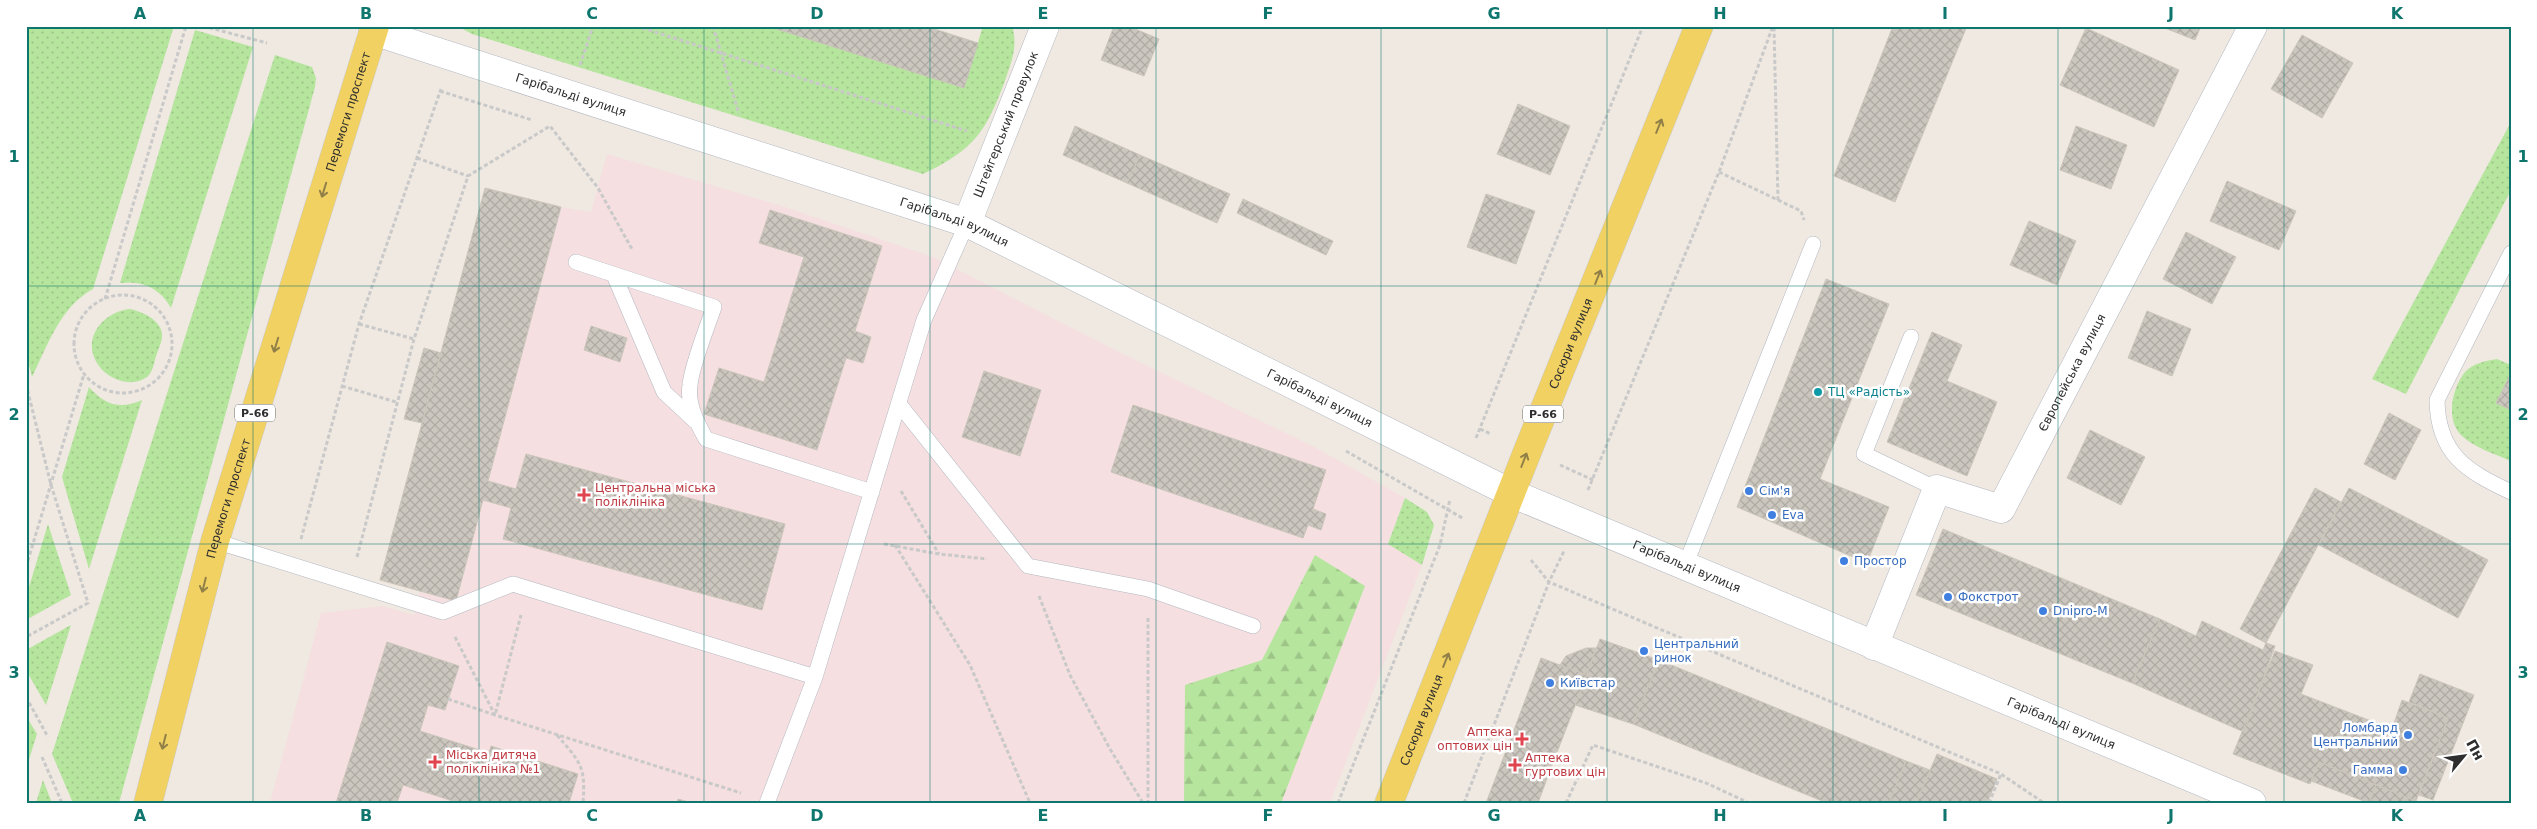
<svg xmlns="http://www.w3.org/2000/svg" width="2537" height="829" font-family="'DejaVu Sans',sans-serif">
<style>
.medical{fill:#f5dfe0}
.grass{fill:url(#grass-dots)}
.forest{fill:url(#forest-firs)}
.building{fill:url(#building-cross-hatch);stroke:#cbc5ba}
.lines{fill:none;stroke-linecap:round;stroke-linejoin:round}
.service-casing{stroke:#b4b7c1;stroke-width:16}
.minor-casing{stroke:#b4b7c1;stroke-width:29}
.secondary-casing{stroke:#b4b7c1;stroke-width:29}
.primary-casing{stroke:#c9c9c9;stroke-width:29}
.path{stroke:#c9c9c9;stroke-width:3;stroke-dasharray:4 2.5;stroke-linecap:butt}
.service{stroke:#fff;stroke-width:15}
.minor{stroke:#fff;stroke-width:28}
.secondary{stroke:#fff;stroke-width:28}
.primary{stroke:#f2d163;stroke-width:28}
.oneway{stroke:#908048}
.grid{fill:none;stroke:#0f766e;stroke-width:1;stroke-opacity:0.55}
.culture-dot{fill:#0f9aa8;stroke:#fff;stroke-width:2}
.shop-dot{fill:#3f7fe0;stroke:#fff;stroke-width:2}
.health-dot{fill:#e0444e;stroke:#fff;stroke-width:2}
.labels{text-anchor:middle;dominant-baseline:central;stroke-width:5;stroke-linejoin:round;paint-order:stroke}
.shield{fill:#fff;stroke:#6d6d6d;stroke-width:1}
.shield-label{font-size:11px;font-weight:bold;fill:#2e2e2e}
.street-label{font-size:12px;fill:#2e2e2e;stroke:#fff}
.culture-label{font-size:12px;fill:#0d838f;stroke:#fff;text-anchor:start}
.health-label{font-size:12px;fill:#be3a42;stroke:#fff;text-anchor:start}
.shop-label{font-size:12px;fill:#366cbe;stroke:#fff;text-anchor:start}
.neatline{fill:none;stroke:#0f766e;stroke-width:2}
.grid-label{font-size:16px;text-anchor:middle;font-weight:bold;fill:#0f766e}
</style>
<defs>
<pattern id="grass-dots" width="8" height="8" patternUnits="userSpaceOnUse" patternTransform="scale(1.25)"><rect width="8" height="8" fill="#b6e59e"/><path d="M2 2h.1M6 6h.1" fill="none" stroke="#9dc588" stroke-width="1.8" stroke-linecap="round"/></pattern>
<pattern id="forest-firs" width="22" height="20" patternUnits="userSpaceOnUse" patternTransform="scale(1.25)"><rect width="22" height="20" fill="#b6e59e"/><path d="M5 1l3.5 6h-7zM16 11l3.5 6h-7z" fill="#9dc588"/></pattern>
<pattern id="building-cross-hatch" width="8" height="8" patternUnits="userSpaceOnUse" patternTransform="scale(1.25)"><rect width="8" height="8" fill="#cbc7bf"/><path d="M0 0l8 8M0 8l8-8" fill="none" stroke="#afaba4"/></pattern>
</defs>
<rect width="100%" height="100%" fill="#efe9e1"/>
<path class="medical" d="M607 154 779 205 933 257 1117 351 1316 448 1405 498 1388 543 1422 565 1330 803H270L321 613 382 606 414 615 420 590 380 580 485 188 561 207 591 212Z"/>
<path class="grass" d="M26 26H174L93 289C60 307 48 345 32 377L26 352Z
M767 26 964 87 983 26H1012C1018 46 1012 60 1006 78 986 132 975 149 923 174L472 34 459 27Z
M195 30 253 47 171 308C160 288 142 280 120 283Z
M275 55 312 67 316 78 315 87 119 803H73L52 754Z
M2511 122V190L2406 394 2372 379Z
M130 309C143 312 164 321 162 338 161 344 158 350 156 356 154 363 153 372 147 377 132 388 109 380 99 366 80 340 102 312 130 309Z
M2497 359 2511 365V373L2496 403 2511 410V461C2495 454 2475 448 2462 436 2445 420 2452 388 2465 372 2473 363 2486 361 2497 359Z
M89 387C105 405 120 410 142 400L89 569 62 477Z
M1405 498 1427 512 1434 525 1422 565 1388 544Z
M48 524 71 595 26 620V597Z
M71 625 46 705 26 670V650Z
M26 716 37 734 26 769Z
M43 780 52 803H36Z"/>
<path class="forest" d="M1315 555 1365 586 1281 803H1184L1185 685 1262 660Z"/>
<path class="building" d="M767 26H925L978 43 964 88Z
M1114 26H1128L1159 39 1144 76 1101 60Z
M1893 26H1967L1895 202 1834 176Z
M2160 26H2201L2195 40Z
M2086 28 2179 70 2154 127 2060 85Z
M2302 35 2353 63 2322 118 2271 89Z
M1518 104 1570 126 1550 175 1497 154Z
M1075 126 1140 155 1127 183 1063 155Z
M2076 126 2127 145 2111 189 2060 170Z
M1140 155 1230 194 1217 223 1127 183Z
M2227 181 2296 211 2279 250 2210 221Z
M485 188 561 207 488 481 516 489 526 454 785 524 762 610 503 539 511 508 483 500 456 601 380 580Z
M1486 194 1535 211 1516 264 1467 247Z
M1243 199 1333 241 1326 255 1237 213Z
M770 210 882 246 855 331 871 337 863 363 846 358 817 450 704 414 719 368 764 382 804 257 759 243Z
M2029 221 2076 241 2057 285 2010 265Z
M2186 232 2236 257 2212 304 2163 279Z
M1826 279 1889 304 1820 479 1889 507 1867 563 1737 507Z
M2147 311 2191 329 2172 376 2128 358Z
M591 326 627 338 620 362 584 350Z
M1932 332 1962 345 1947 381 1997 402 1967 476 1887 442Z
M424 348 441 353 422 423 404 419Z
M984 371 1041 390 1020 456 962 437Z
M2511 373V410L2496 403Z
M1133 405 1326 470 1313 509 1326 514 1321 530 1308 525 1303 538 1111 472Z
M2389 413 2421 430 2395 480 2364 464Z
M2090 430 2145 457 2121 505 2067 478Z
M2315 488 2341 502 2266 643 2240 629Z
M2349 488 2488 560 2458 618 2319 545Z
M1943 529 2160 619 2132 683 1916 595Z
M2160 619 2196 636 2202 621 2263 650 2266 643 2275 646 2244 732 2132 683Z
M1600 639 1659 660 1633 724 1575 705Z
M387 642 459 666 445 710 428 705 420 731 489 753 491 746 578 774 569 803H459L403 785 397 803H336Z
M1586 648H1596L1587 675 1560 665 1566 656Z
M2275 651 2313 665 2301 694 2392 729 2402 700 2448 718 2416 801 2319 762 2310 784 2233 754Z
M1541 658 1587 675 1554 760 1509 743Z
M1659 660 1906 761 1889 803H1827L1633 724Z
M2420 674 2474 695 2433 800 2419 795 2448 718 2409 702Z
M1509 743 1554 760 1538 803H1486Z
M1937 754 1997 779 1987 803H1916Z
M1906 761 1930 770 1916 803H1889Z
M2319 762 2376 785 2369 803 2311 781Z
M2376 785 2416 801 2415 803H2369Z
M678 799 692 803H677Z"/>
<g class="lines">
<g class="service-casing">
<path id="service" d="M2511 253 2437 400C2438 454 2466 471 2511 492
M576 262 714 307C707 328 692 364 690 385 687 404 697 423 706 439L872 492
M614 275 664 392 695 421
M1911 337 1864 454 1937 489
M899 404 1028 566 1148 589 1253 626
M215 541 443 612 513 584 815 677 924 320 967 223
M1685 566 1813 244
M767 803 815 677"/>
</g>
<g class="minor-casing">
<g id="minor">
<path id="s1" d="M967 223 1045 26"/>
<path id="s2" d="M1874 646 1937 489 2001 509 2253 26"/>
</g>
</g>
<g class="secondary-casing">
<g id="secondary">
<path id="s3" d="M373 31 967 223 1511 493 2252 803"/>
</g>
</g>
<g class="primary-casing">
<g id="primary">
<path id="s4" d="M148 803 215 541 375 26"/>
<path id="s5" d="M1389 803 1528 450 1699 26"/>
</g>
</g>
<path class="path" d="M203 26 267 43
M636 26 967 131
M713 26 739 114
M580 65 593 26
M440 91 532 120
M417 158 468 176
M1719 172 1778 200 1774 28
M1778 200 1801 211 1804 220
M74 344a49 49 0 1 1 98 0a49 49 0 1 1-98 0Z
M105 299 186 26
M359 324 414 339
M26 384 51 485 88 603 26 637
M342 386 396 402
M1480 429 1491 434
M1476 438 1643 26
M1346 451 1464 519
M1560 465 1593 480
M1588 490 1719 172 1773 26
M901 491 939 554
M301 539 359 324 441 89
M884 544 939 554 987 559
M895 545 970 665 1030 803
M357 557 414 339 468 176 550 126 598 188 633 251
M1531 560 1549 582 2001 774 2044 803
M26 567 84 374
M1039 596 1070 675 1110 749 1143 803
M1148 618V803
M455 637 495 715 741 793
M26 697 48 737
M448 699 495 715 521 615
M557 735C580 762 586 766 583 803
M42 757 62 803
M1338 803 1440 545 1450 499
M1464 803 1549 582 1564 551
M1566 803 1593 745 1706 783 1749 803
M1989 803 2001 774"/>
<use href="#service" class="service"/>
<use href="#minor" class="minor"/>
<use href="#secondary" class="secondary"/>
<use href="#primary" class="primary"/>
</g>
<defs><path id="oneway-shaft" d="M-6 0H5M1.5-3L5.5 0L1.5 3" fill="none" stroke-width="1.6" stroke-linecap="round" stroke-linejoin="round" transform="scale(1.25)"/></defs>
<g class="oneway">
<use href="#oneway-shaft" transform="translate(1659 126) rotate(-68)"/>
<use href="#oneway-shaft" transform="translate(324 190) rotate(107)"/>
<use href="#oneway-shaft" transform="translate(1598 277) rotate(-68)"/>
<use href="#oneway-shaft" transform="translate(276 345) rotate(107)"/>
<use href="#oneway-shaft" transform="translate(1524 460) rotate(-69)"/>
<use href="#oneway-shaft" transform="translate(204 585) rotate(104)"/>
<use href="#oneway-shaft" transform="translate(1446 660) rotate(-68)"/>
<use href="#oneway-shaft" transform="translate(164 742) rotate(104)"/>
</g>
<path class="grid" d="M253 26V803M479 26V803M704 26V803M930 26V803M1156 26V803M1381 26V803M1607 26V803M1833 26V803M2058 26V803M2284 26V803M26 286H2511M26 544H2511"/>
<circle class="culture-dot" cx="1818" cy="392" r="5"/>
<g class="shop-dot">
<circle cx="1749" cy="491" r="5"/>
<circle cx="1772" cy="515" r="5"/>
<circle cx="1844" cy="561" r="5"/>
<circle cx="1948" cy="597" r="5"/>
<circle cx="2043" cy="611" r="5"/>
<circle cx="1644" cy="651" r="5"/>
<circle cx="1550" cy="683" r="5"/>
<circle cx="2408" cy="735" r="5"/>
<circle cx="2403" cy="770" r="5"/>
</g>
<g class="health-dot">
<path d="M581.5 487.5h5v5h5v5h-5v5h-5v-5h-5v-5h5z"/>
<path d="M1519.5 731.5h5v5h5v5h-5v5h-5v-5h-5v-5h5z"/>
<path d="M432.5 754.5h5v5h5v5h-5v5h-5v-5h-5v-5h5z"/>
<path d="M1512.5 757.5h5v5h5v5h-5v5h-5v-5h-5v-5h5z"/>
</g>
<g class="labels">
<g class="shield">
<rect x="235" y="404.5" width="40" height="17" rx="4"/>
<rect x="1523" y="405.5" width="40" height="17" rx="4"/>
</g>
<g class="shield-label">
<text x="255" y="413">Р-66</text>
<text x="1543" y="414">Р-66</text>
</g>
<g class="street-label">
<text stroke="none"><textPath href="#s3" startOffset="208">Гарібальді вулиця</textPath></text>
<text stroke="none"><textPath href="#s4" startOffset="720">Перемоги проспект</textPath></text>
<text stroke="none"><textPath href="#s1" startOffset="106">Штейгерський провулок</textPath></text>
<text stroke="none"><textPath href="#s3" startOffset="612">Гарібальді вулиця</textPath></text>
<text stroke="none"><textPath href="#s5" startOffset="494">Сосюри вулиця</textPath></text>
<text stroke="none"><textPath href="#s2" startOffset="390">Європейська вулиця</textPath></text>
<text stroke="none"><textPath href="#s3" startOffset="1018">Гарібальді вулиця</textPath></text>
<text stroke="none"><textPath href="#s4" startOffset="315">Перемоги проспект</textPath></text>
<text stroke="none"><textPath href="#s3" startOffset="1422">Гарібальді вулиця</textPath></text>
<text stroke="none"><textPath href="#s5" startOffset="89">Сосюри вулиця</textPath></text>
<text stroke="none"><textPath href="#s3" startOffset="1828">Гарібальді вулиця</textPath></text>
</g>
<g class="culture-label">
<text x="1828" y="392">ТЦ «Радість»</text>
</g>
<g class="health-label">
<text x="595" y="488">Центральна міська<tspan x="595" dy="14">полiклiнiка</tspan></text>
<text x="1512" y="732" text-anchor="end">Аптека<tspan x="1512" dy="14">оптових цін</tspan></text>
<text x="446" y="755">Міська дитяча<tspan x="446" dy="14">поліклініка №1</tspan></text>
<text x="1525" y="758">Аптека<tspan x="1525" dy="14">гуртових цін</tspan></text>
</g>
<g class="shop-label">
<text x="1759" y="491">Сім'я</text>
<text x="1782" y="515">Eva</text>
<text x="1854" y="561">Простор</text>
<text x="1958" y="597">Фокстрот</text>
<text x="2053" y="611">Dnipro-M</text>
<text x="1654" y="644">Центральний<tspan x="1654" dy="14">ринок</tspan></text>
<text x="1560" y="683">Київстар</text>
<text x="2398" y="728" text-anchor="end">Ломбард<tspan x="2398" dy="14">Центральний</tspan></text>
<text x="2393" y="770" text-anchor="end">Гамма</text>
</g>
</g>
<rect width="2537" height="829" fill="none" stroke="#ffffff" stroke-width="55"/>
<g transform="translate(2464 756) rotate(61)" stroke="#ffffff" stroke-width="4" paint-order="stroke">
<path d="M0-4L9 19L0 12L-9 19Z" fill="#2e2e2e"/>
<text y="-8" font-size="14" font-weight="bold" text-anchor="middle" fill="#2e2e2e">Пн</text>
</g>
<rect x="28" y="28" width="2482" height="774" class="neatline"/>
<g class="grid-label">
<text x="140" y="19">A</text>
<text x="366" y="19">B</text>
<text x="592" y="19">C</text>
<text x="817" y="19">D</text>
<text x="1043" y="19">E</text>
<text x="1268" y="19">F</text>
<text x="1494" y="19">G</text>
<text x="1720" y="19">H</text>
<text x="1945" y="19">I</text>
<text x="2171" y="19">J</text>
<text x="2397" y="19">K</text>
<text x="14" y="162">1</text>
<text x="2523" y="162">1</text>
<text x="14" y="420">2</text>
<text x="2523" y="420">2</text>
<text x="14" y="678">3</text>
<text x="2523" y="678">3</text>
<text x="140" y="821">A</text>
<text x="366" y="821">B</text>
<text x="592" y="821">C</text>
<text x="817" y="821">D</text>
<text x="1043" y="821">E</text>
<text x="1268" y="821">F</text>
<text x="1494" y="821">G</text>
<text x="1720" y="821">H</text>
<text x="1945" y="821">I</text>
<text x="2171" y="821">J</text>
<text x="2397" y="821">K</text>
</g>
</svg>
